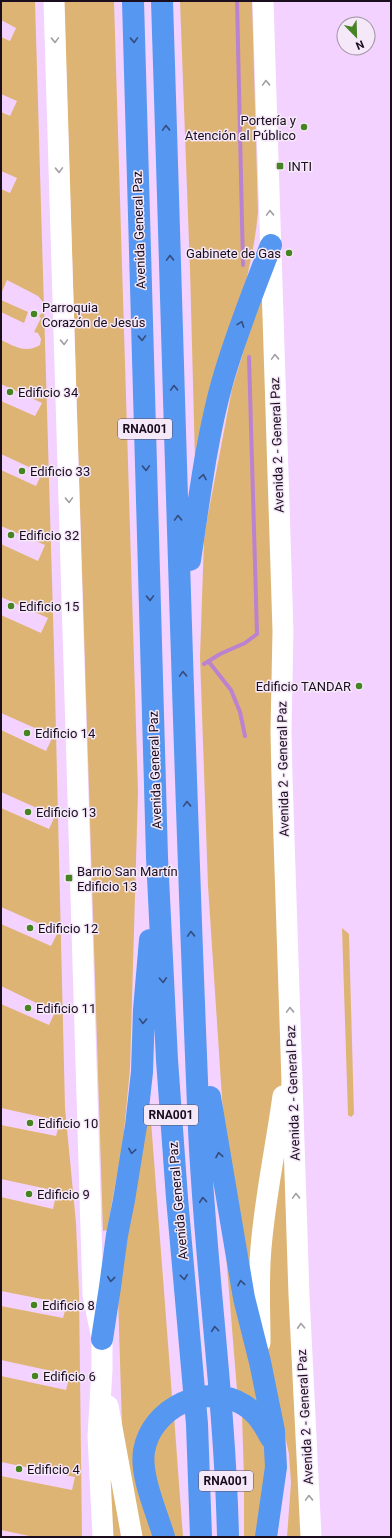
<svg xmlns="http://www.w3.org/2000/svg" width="392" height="1538" font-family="Roboto,sans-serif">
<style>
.green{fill:#deb474}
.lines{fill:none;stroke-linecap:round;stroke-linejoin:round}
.stream{stroke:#bb82cf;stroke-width:4}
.secondary{stroke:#fff;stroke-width:21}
.highway{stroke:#5697f1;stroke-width:22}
.oneway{stroke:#a39fa5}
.oneway2{stroke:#354c7d}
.poi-dot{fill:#458323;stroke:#f5e8f9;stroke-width:1.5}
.labels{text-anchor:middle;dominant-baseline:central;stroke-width:3;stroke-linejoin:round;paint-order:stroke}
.shield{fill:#f5e8f9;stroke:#5c4f60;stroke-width:1}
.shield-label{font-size:12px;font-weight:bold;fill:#1a0e1e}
.poi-label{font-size:13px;fill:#1a0e1e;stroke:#f5e8f9;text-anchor:start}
.street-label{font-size:13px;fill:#1a0e1e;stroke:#f5e8f9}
</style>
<rect width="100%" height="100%" fill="#f3d2ff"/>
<path class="green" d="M1 1H35L54 649 65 1108 76 1223 79 1292 82 1537H34L1 1530V1476L72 1490 75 1477 1 1462V1376L66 1390 70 1375 1 1360V1306L63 1318 67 1304 1 1291V1197L53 1209 57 1191 1 1179V1125L56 1136 60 1121 1 1108V1004L49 1025 55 1012 1 986V924L51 946 58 932 1 907V808L49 829 55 816 1 792V730L46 751 53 736 1 713V615L41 633 48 618 1 597V544L38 561 45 545 1 526V470L36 486 42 473 1 454V401L35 416 42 403 1 384V340C14 346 26 354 40 345L41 339 38 333 34 332 41 318 39 316 44 311 43 302 38 296 7 280 1 294V189L10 193 17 178 1 171V112L10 116 17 101 1 94V37L10 41 16 28 1 20Z
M64 1H114L138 792 130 1069 123 1142 107 1230 103 1231Z
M180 1H252L258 212C254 257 242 298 230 341 218 381 206 421 195 461L190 269Z
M263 296 286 1043 282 1081 261 1192 251 1283 224 1128 208 886 200 657 204 540 207 520 232 389 253 320Z
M1 300 28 312 24 323 1 312Z
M342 928 349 934 354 1114 351 1117 348 1115Z
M146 1107 150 1108 172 1396 159 1406 146 1507 155 1537H141L122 1427 118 1295Z
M280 1154H287L304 1537H287L291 1483 289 1454 265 1343V1304Z
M224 1230 265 1401 256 1404 237 1390Z
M242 1414 254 1423 268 1455 258 1537H244V1479Z
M174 1416 183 1537H171L151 1463 157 1436Z
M110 1462 121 1537H110Z"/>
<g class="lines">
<path class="stream" d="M237 1 243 265
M209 662 231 690 240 712 245 736
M204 664 220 654 245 643 257 634 249 357"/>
<path class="secondary" d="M54 1 93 1295 102 1339V1370L98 1436 103 1537
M263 1 283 631 281 731 282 777 299 1295 311 1537
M260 1343C260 1311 258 1280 261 1248 265 1197 276 1147 283 1096
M108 1406 132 1537"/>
<path class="highway" d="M133 1 157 857 167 1060 177 1198 197 1424 201 1537
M162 1C174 377 183 753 199 1129 205 1265 225 1400 228 1537
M190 560C199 501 206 441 222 383 235 336 254 290 271 245
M210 1097 244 1298 260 1362 274 1431 276 1467 266 1537
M102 1339 110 1287 117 1235 124 1200 136 1126 142 1072 144 1010 150 940
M164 1537C157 1513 140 1476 144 1451 151 1408 206 1381 244 1405 257 1413 264 1425 271 1438"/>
</g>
<defs><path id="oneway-chevron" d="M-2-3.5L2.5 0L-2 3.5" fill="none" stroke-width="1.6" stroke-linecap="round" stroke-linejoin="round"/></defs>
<g class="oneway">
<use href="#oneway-chevron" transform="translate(55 40) rotate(88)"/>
<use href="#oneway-chevron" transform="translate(266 83) rotate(-92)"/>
<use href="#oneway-chevron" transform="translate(59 170) rotate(88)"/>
<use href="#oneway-chevron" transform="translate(270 213) rotate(-92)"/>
<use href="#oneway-chevron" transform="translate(64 342) rotate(88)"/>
<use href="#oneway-chevron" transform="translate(275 357) rotate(-92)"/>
<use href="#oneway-chevron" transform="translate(69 500) rotate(88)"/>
<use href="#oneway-chevron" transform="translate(290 1010) rotate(-92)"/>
<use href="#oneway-chevron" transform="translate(296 1196) rotate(-92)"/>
<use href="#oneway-chevron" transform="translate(301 1326) rotate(-93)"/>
<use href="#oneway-chevron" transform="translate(309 1498) rotate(-92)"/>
</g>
<g class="oneway2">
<use href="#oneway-chevron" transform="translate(134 40) rotate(88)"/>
<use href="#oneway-chevron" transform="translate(166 128) rotate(-92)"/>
<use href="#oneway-chevron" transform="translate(170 258) rotate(-92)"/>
<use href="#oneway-chevron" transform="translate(241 324) rotate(-70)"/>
<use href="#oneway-chevron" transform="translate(142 338) rotate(88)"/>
<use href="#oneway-chevron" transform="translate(174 388) rotate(-92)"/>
<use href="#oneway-chevron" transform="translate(146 468) rotate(88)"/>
<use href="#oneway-chevron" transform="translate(203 477) rotate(-80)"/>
<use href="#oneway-chevron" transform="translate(178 518) rotate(-92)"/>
<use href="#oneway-chevron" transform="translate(150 598) rotate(88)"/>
<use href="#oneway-chevron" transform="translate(183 674) rotate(-92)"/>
<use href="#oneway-chevron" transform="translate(187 804) rotate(-92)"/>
<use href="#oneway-chevron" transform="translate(191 934) rotate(-92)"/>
<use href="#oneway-chevron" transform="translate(163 980) rotate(87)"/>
<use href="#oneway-chevron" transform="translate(143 1021) rotate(92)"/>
<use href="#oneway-chevron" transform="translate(132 1151) rotate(99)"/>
<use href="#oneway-chevron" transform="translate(219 1155) rotate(-100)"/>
<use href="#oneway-chevron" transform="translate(203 1200) rotate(-95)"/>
<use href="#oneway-chevron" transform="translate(184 1277) rotate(84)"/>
<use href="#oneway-chevron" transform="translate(111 1279) rotate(96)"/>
<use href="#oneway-chevron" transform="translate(241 1283) rotate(-100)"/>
<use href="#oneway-chevron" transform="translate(215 1329) rotate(-95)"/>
</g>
<g class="poi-dot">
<circle cx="304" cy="127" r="4"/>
<rect x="276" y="162" width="8" height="8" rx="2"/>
<circle cx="289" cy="253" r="4"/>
<circle cx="34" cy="314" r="4"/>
<circle cx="10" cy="392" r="4"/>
<circle cx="22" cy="471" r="4"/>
<circle cx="11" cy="535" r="4"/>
<circle cx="11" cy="606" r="4"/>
<circle cx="359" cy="686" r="4"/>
<circle cx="27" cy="733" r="4"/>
<circle cx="28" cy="812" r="4"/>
<rect x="65" y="874" width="8" height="8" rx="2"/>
<circle cx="30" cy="928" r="4"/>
<circle cx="28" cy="1008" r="4"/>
<circle cx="30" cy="1123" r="4"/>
<circle cx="29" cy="1194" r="4"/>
<circle cx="34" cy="1305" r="4"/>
<circle cx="35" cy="1376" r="4"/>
<circle cx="19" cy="1469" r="4"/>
</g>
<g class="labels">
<g class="shield">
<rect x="118" y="419" width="54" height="20" rx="3"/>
<rect x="144" y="1105" width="54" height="20" rx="3"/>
<rect x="199" y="1471" width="54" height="20" rx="3"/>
</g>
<g class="shield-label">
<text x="145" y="429">RNA001</text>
<text x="171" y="1115">RNA001</text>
<text x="226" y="1481">RNA001</text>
</g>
<g class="poi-label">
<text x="296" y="120" text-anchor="end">Portería y<tspan x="296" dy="15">Atención al Público</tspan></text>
<text x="288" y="166">INTI</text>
<text x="281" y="253" text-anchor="end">Gabinete de Gas</text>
<text x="42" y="307">Parroquia<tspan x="42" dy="15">Corazón de Jesús</tspan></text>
<text x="18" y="392">Edificio 34</text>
<text x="30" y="471">Edificio 33</text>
<text x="19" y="535">Edificio 32</text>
<text x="19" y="606">Edificio 15</text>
<text x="351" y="686" text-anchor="end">Edificio TANDAR</text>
<text x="35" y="733">Edificio 14</text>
<text x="36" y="812">Edificio 13</text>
<text x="77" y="871">Barrio San Martín<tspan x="77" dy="15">Edificio 13</tspan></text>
<text x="38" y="928">Edificio 12</text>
<text x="36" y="1008">Edificio 11</text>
<text x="38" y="1123">Edificio 10</text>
<text x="37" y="1194">Edificio 9</text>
<text x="42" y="1305">Edificio 8</text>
<text x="43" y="1376">Edificio 6</text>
<text x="27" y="1469">Edificio 4</text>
</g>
<g class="street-label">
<text transform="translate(139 230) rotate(-92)">Avenida General Paz</text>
<text transform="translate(277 445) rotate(-92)">Avenida 2 - General Paz</text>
<text transform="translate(283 769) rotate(-91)">Avenida 2 - General Paz</text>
<text transform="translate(155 770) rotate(-92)">Avenida General Paz</text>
<text transform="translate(293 1093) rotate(-92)">Avenida 2 - General Paz</text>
<text transform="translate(178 1201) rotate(-95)">Avenida General Paz</text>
<text transform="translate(305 1417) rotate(-93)">Avenida 2 - General Paz</text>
</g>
</g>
<rect width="392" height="1538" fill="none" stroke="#1a0e1e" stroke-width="4"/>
<g transform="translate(356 36) rotate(157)"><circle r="19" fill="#f5e8f9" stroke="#9d91a1"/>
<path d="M0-3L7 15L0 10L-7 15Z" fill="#458323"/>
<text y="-6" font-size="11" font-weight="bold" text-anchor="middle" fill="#1a0e1e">N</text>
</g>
</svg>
